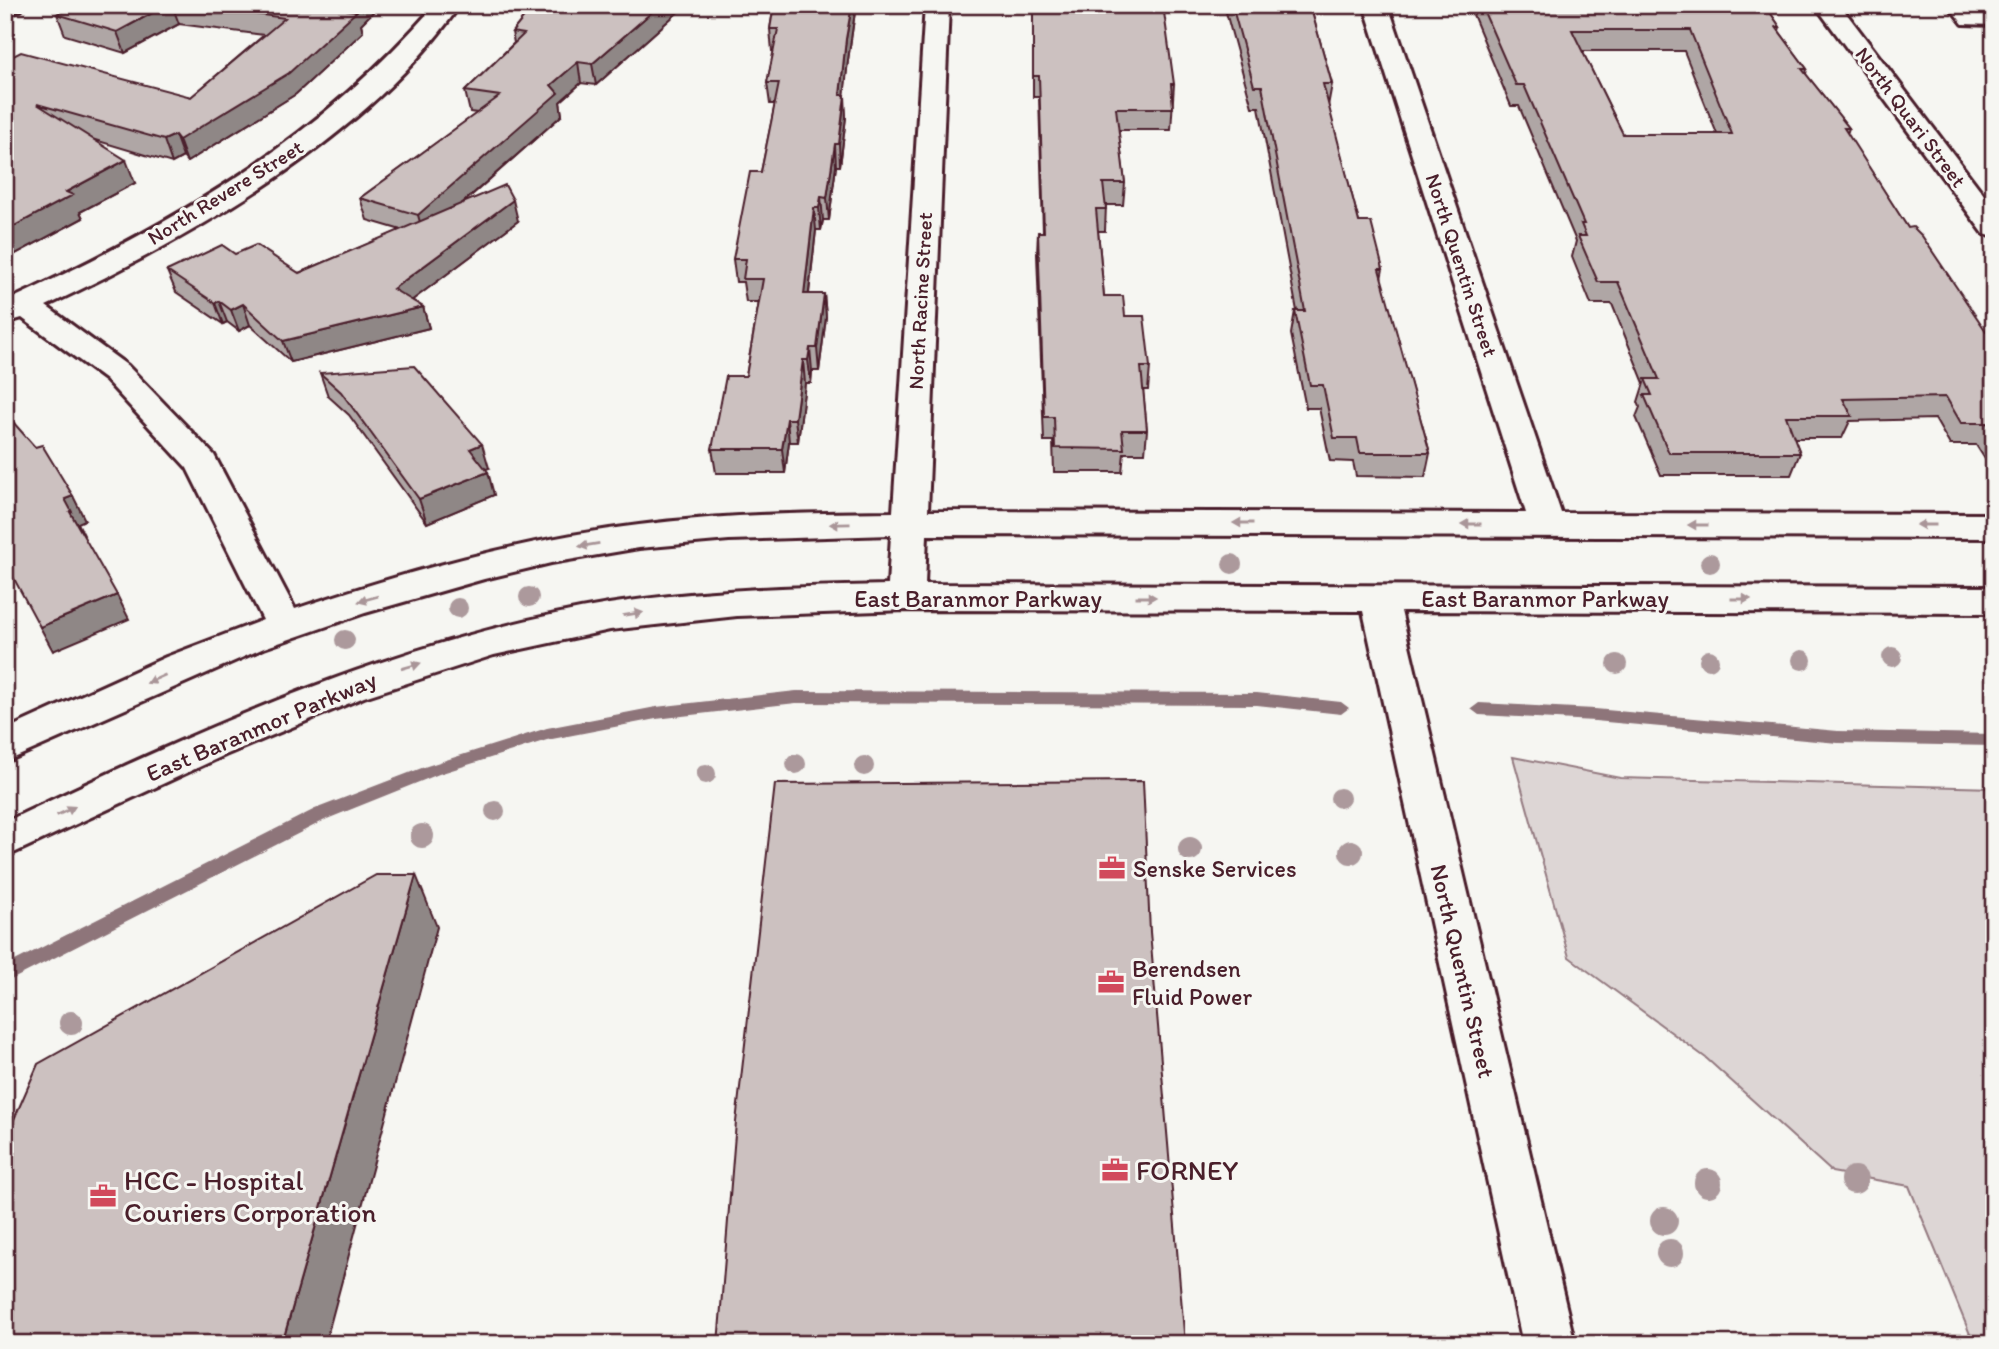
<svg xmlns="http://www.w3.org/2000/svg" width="1999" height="1349" font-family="Itim,sans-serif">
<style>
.green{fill:#ddd6d5;stroke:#947a80;stroke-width:2}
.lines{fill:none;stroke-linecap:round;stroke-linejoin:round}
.stream{fill:#8e747a;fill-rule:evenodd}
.minor-casing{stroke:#4a1f2b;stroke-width:6}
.minor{fill:#f6f6f2;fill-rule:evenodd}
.tree{fill:#ac999c}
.wall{fill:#afa6a5;stroke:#4a1f2b;stroke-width:2;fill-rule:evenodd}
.shaded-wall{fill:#8f8786;stroke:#4a1f2b;stroke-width:2}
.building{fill:#ccc1c0;stroke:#4a1f2b;stroke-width:2;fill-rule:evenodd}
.oneway{fill:#a99598}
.labels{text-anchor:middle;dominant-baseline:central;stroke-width:6;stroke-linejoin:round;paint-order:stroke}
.far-street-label{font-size:21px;fill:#4a1f2b;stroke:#f6f6f2}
.street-label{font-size:24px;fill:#4a1f2b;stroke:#f6f6f2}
.poi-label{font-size:24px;fill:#4a1f2b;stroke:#f6f6f2;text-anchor:start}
.near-poi-label{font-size:28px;fill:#4a1f2b;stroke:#f6f6f2;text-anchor:start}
</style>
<rect width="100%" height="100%" fill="#f6f6f2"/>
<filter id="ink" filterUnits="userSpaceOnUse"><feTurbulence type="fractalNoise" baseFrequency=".0143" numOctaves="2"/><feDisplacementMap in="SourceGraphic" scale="14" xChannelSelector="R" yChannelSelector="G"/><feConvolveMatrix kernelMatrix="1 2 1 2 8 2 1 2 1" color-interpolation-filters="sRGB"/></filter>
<g filter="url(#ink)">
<path class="green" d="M1513 757 1620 778 1994 788V1344H1974L1909 1186 1832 1172 1706 1058 1569 957Z"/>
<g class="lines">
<path class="stream" d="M796 691 1257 693 1341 702 1349 708 1341 714 1257 705 796 703 656 719 547 740 439 774 327 819 5 983V966L315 809 427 766 547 728 656 707Z
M1479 703 1595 709 1838 731 1994 734V746L1838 743 1595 721 1479 715 1471 709Z"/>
<g class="minor-casing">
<path id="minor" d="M5 5H24L21 10 5 16Z
M435 5H460C367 139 191 238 46 306L128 366 214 455 295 609C406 572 522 539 639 525 723 514 808 513 893 512L925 5H949L928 511 1526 513 1364 5H1388L1561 513 1994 514V538L927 535 925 584 1994 587V613L1401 611 1575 1344H1523L1363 611 906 610 737 616 610 630 494 655 364 697 225 755 5 857V822C198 730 396 639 609 604 701 589 795 587 888 585L891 535 729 540 639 548 551 563 484 579 365 613 264 648 5 762V730L166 657 263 620 187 468 106 380 22 318 5 323V302C170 226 314 144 435 5Z
M1815 5H1840L1994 208V237L1984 234Z
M1948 5H1973L1979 11H1994V25L1963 24Z"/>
</g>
<use href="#minor" class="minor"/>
</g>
<g class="tree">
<circle cx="1710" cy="563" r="10"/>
<circle cx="1232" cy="564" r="10"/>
<circle cx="529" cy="597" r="10"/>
<circle cx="458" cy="608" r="10"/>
<circle cx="345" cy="640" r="10"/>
<circle cx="1892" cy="657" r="10"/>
<circle cx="1709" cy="660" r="10"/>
<circle cx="1802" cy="660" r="10"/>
<circle cx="1617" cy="664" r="10"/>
<circle cx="796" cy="764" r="10"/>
<circle cx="864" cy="766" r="10"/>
<circle cx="706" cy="774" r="10"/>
<circle cx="1340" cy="798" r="10"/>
<circle cx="495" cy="811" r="10"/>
<circle cx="422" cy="836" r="12"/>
<circle cx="1190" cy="849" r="12"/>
<circle cx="1351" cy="852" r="12"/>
<circle cx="71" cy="1023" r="12"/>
<circle cx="1854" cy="1180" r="14"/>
<circle cx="1708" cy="1183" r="14"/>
<circle cx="1664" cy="1221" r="14"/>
<circle cx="1670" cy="1253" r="14"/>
</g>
<path class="wall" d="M74 5H380L361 24 363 32 296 94 187 162 183 157 172 163 92 139 135 183 80 212 83 218 10 257 5 255V60L191 97 264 35 179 24 125 53 65 35 57 14Z
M534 5H686L596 85 581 83 560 102 562 115 462 204 518 221 412 300 423 307 429 328 291 362 250 325 239 331 227 322 223 324 176 292 167 271 235 254 299 273 401 230 367 220 360 198 477 113 470 112 465 91 514 43 512 32Z
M774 5H856L848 60 844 95 846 117 840 166H836L829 220H823L821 230H816L809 294H824L826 317 819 371H812L811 383H805L798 442H789L785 473H716L712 449 746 376 759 302H746L743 282H736L733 259 761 172 775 104H770L767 83 774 51H772L770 29Z
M1033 5 1174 84 1171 130H1118L1125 183 1123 205H1106L1105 231H1098L1104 296 1125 316 1150 367 1148 390H1143L1147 430 1145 453H1124L1122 472H1054L1053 441H1044L1037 254 1038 232H1043L1039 97H1033Z
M1224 5H1310L1332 84 1328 106 1359 222 1383 269 1381 279 1430 453 1425 477 1356 476 1353 462 1330 461 1319 408H1306L1291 334 1295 311H1297L1259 107H1252Z
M1469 5H1765L1780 27 1779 31 1807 69 1806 74 1849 128 1847 134 1908 228 1994 343V473L1976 445H1950L1935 419 1850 421 1842 438H1794L1800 453 1791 475H1661L1636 417 1640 407 1638 402 1644 383 1612 304H1591L1572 257 1576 241 1519 106H1511ZM1582 51H1684L1717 134H1623Z
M320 373 489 468 485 469 494 495 427 523 349 415 328 396Z"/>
<path class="shaded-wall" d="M167 5H172L179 24 125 53 117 32Z
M352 5H380L361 24 363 32 296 94 187 162 179 140Z
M660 5H686L596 85 592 64Z
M852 5H856L848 60 842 117 840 95 846 39Z
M578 62 581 83 560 102 562 115 424 237 418 215 551 85Z
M845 95 846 117 840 166 839 144Z
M175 135 183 157 172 163 164 140Z
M835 144 836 166 829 220 827 198Z
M126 160 135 183 80 212 83 218 10 257 5 247V231L66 192Z
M821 197 823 220 821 230 819 208Z
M513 200 518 221 399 310 393 289Z
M814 208 816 230 806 317 804 294Z
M824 294 826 317 819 371 817 348Z
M219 301 227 322 223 324 215 303Z
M243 304 250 325 239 331 231 310Z
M423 307 429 328 291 362 283 341Z
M810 348 812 371 811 383 808 360Z
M803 360 805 383 798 442 795 419Z
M787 419 789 442 785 473 782 449Z
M482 444 489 468 476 473 470 449Z
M488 472 494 495 427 523 419 499Z
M73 496 85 520 78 523 84 535 82 536 70 512 65 499Z
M117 595 129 619 53 651 40 627Z
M416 875 437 927 325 1344H282Z"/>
<path class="building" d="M74 5H167L117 32 57 14Z
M189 5H352L348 10 357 11 289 73 179 140 175 135 164 140 37 104 126 160 66 192 73 195 5 231V60L21 52 191 97 285 18Z
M534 5H660L592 64 578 62 551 85 558 93 418 215 360 198 500 96 465 91 524 34 512 32Z
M774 5H852L846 39 840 95H845L839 144H835L827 198 821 197 819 208H814L804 294H824L817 348H810L808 360H803L795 419H787L782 449H712L726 376H746L763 279H743L746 259H733L750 172H761L779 83H767L778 29H770Z
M1033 5H1163L1174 84H1171L1173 108H1116L1125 183H1103L1106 209H1096L1104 296H1123L1125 316H1144L1150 367H1141L1147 430H1122L1124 449 1055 448 1054 417H1044L1038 232H1044L1039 76H1033Z
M1232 5H1310L1332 84H1323L1359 222H1371L1383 269H1379L1430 453H1360L1357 438H1334L1323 385H1310L1295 311H1305L1262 86H1254Z
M1481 5H1765L1780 27H1776L1807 69H1802L1849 128H1844L1908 228 1913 227 1922 236 1994 343V433L1987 423H1961L1946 397 1843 399 1852 416H1786L1800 453H1669L1644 395H1652L1645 379H1659L1618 282H1598L1578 236H1586L1581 224H1584L1524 85H1516ZM1572 30H1690L1732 134H1623Z
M505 185 513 200 393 289 423 307 283 341 243 304 231 310 219 301 215 303 167 271 222 245 235 254 256 245 299 273Z
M414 366 482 444 470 449 488 472 419 499 341 392 320 373Z
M5 413 35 447 42 445 73 496 65 499 72 512H70L117 595 40 627 5 562Z
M1143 781 1150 932 1185 1344H718L736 1122 775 784Z
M376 875H416L282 1344H5V1140L38 1064Z"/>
<defs><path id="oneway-solid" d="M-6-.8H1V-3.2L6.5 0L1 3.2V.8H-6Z" transform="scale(1.75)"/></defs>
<g class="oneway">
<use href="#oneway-solid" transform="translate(1243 523) rotate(-180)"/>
<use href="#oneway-solid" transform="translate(840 524) rotate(179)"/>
<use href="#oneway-solid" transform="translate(1471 524) rotate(-180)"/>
<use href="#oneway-solid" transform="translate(1698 525) rotate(-180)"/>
<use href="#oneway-solid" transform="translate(1926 525) rotate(-180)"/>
<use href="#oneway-solid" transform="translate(589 545) rotate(171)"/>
<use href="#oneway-solid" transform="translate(1146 597)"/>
<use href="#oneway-solid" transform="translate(368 599) rotate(164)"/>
<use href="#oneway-solid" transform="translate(1741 599)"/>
<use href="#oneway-solid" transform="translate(633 614) rotate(-9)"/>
<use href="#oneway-solid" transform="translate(411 666) rotate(-16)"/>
<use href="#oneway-solid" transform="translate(156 679) rotate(156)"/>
<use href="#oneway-solid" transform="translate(66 811) rotate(-26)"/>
</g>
</g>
<defs>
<g id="office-bare" transform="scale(2.1)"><path d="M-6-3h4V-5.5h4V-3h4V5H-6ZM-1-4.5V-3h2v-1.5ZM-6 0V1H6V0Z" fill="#d1495b" stroke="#f6f6f2" stroke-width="2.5" paint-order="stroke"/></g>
</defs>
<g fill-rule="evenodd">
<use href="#office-bare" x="1112" y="868"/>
<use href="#office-bare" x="1111" y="982"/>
<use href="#office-bare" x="1115" y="1170"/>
<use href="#office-bare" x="103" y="1196"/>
</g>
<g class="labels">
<g class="far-street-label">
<text transform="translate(1911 117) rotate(53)">North Quari Street</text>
<text transform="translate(225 192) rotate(-32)">North Revere Street</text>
<text transform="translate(1462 265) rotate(72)">North Quentin Street</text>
<text transform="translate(920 301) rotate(-87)">North Racine Street</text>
</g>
<g class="street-label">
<text x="978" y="598">East Baranmor Parkway</text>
<text x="1545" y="598">East Baranmor Parkway</text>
<text transform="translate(261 726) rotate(-23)">East Baranmor Parkway</text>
<text transform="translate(1463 971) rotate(77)">North Quentin Street</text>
</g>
<g class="poi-label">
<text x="1133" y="868">Senske Services</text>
<text x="1132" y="968">Berendsen<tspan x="1132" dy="28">Fluid Power</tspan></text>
</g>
<g class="near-poi-label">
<text x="1136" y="1170">FORNEY</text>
<text x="124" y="1180">HCC - Hospital<tspan x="124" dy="32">Couriers Corporation</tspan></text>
</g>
</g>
<rect width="1999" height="1349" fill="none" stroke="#f6f6f2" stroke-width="28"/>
<rect x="14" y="14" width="1971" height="1321" fill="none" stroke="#4a1f2b" stroke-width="2.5" filter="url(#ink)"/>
</svg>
